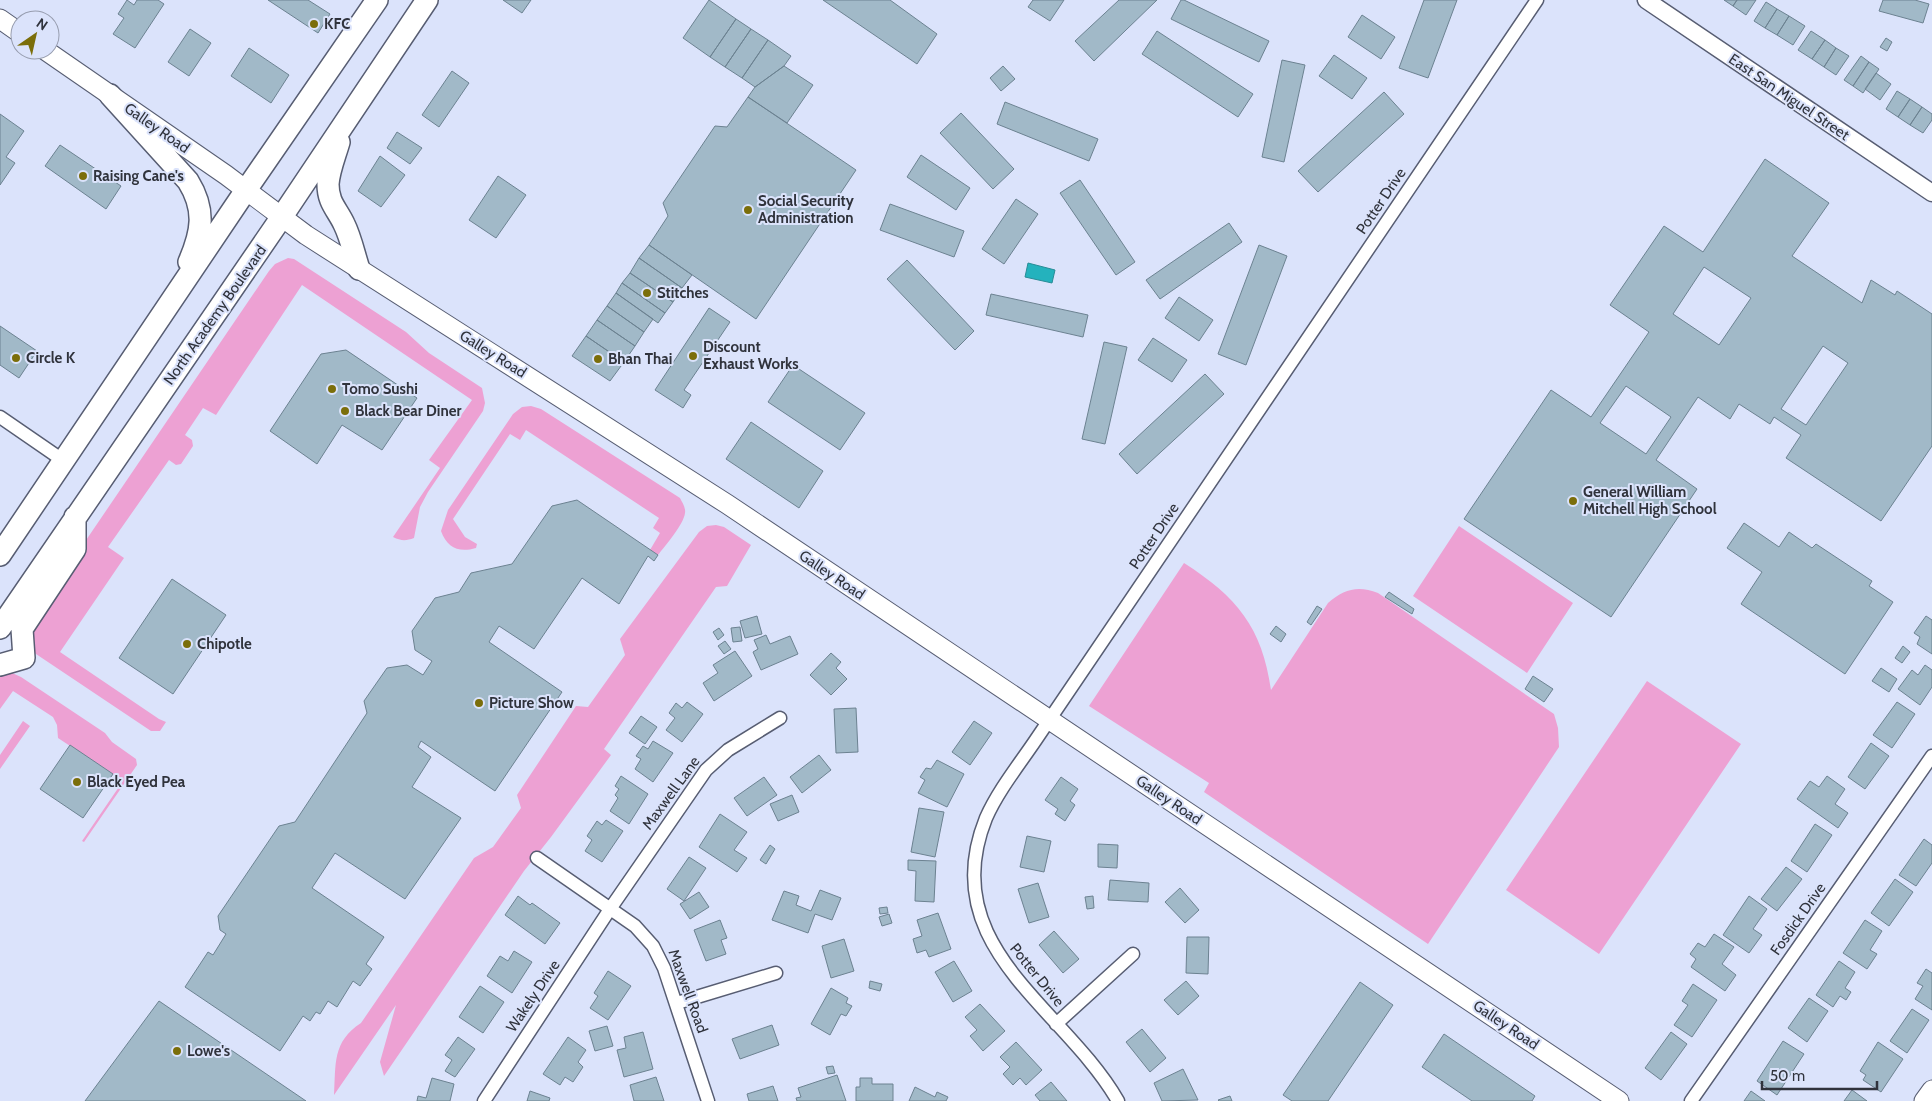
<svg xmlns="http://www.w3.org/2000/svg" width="1932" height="1101" font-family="Cabin,sans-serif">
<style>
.green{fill:#eda1d3}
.water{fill:#24b2bd;stroke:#288c96}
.building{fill:#a1b9c8;stroke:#6c8291;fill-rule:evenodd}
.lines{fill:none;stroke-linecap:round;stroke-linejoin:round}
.minor-casing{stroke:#575d72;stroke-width:15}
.tertiary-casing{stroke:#575d72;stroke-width:19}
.secondary-casing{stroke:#575d72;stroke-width:21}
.trunk-casing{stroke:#575d72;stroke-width:24}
.minor{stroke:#fff;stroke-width:12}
.tertiary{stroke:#fff;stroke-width:16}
.secondary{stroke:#fff;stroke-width:19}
.trunk{stroke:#fff;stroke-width:21}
.poi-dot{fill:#7b6e0a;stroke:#dbe3fb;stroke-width:2}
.labels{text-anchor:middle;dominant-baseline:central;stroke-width:4;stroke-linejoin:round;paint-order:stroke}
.poi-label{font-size:15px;font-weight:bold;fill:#30333c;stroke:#dbe3fb;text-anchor:start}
.street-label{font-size:15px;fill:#30333c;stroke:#dbe3fb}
</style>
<rect width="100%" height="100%" fill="#dbe3fb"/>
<path class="green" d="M288 258 294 259 406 332 429 353 482 388 485 403 483 411 428 492 420 507 414 538C406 541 401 541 393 537L440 468 429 460 472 400 302 285 216 415 203 408 185 435 192 440 193 446 181 464 176 465 169 460 108 547 124 558 60 652 159 719 166 722 160 731H151L33 652 27 627 269 271 275 264Z
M531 406 541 409 680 498C682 502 686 508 685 513 684 524 665 546 658 555L650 550 660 533 653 528 659 518 526 430 520 440 510 434 453 519 465 537 477 544 476 548C459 553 447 548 441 531L448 510 513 414 522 407Z
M716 525 724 527 751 545 727 586 716 587 604 749 611 755 551 837 524 871 384 1076 380 1062 396 1005 334 1095C336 1064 332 1042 361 1023L474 858 493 847 521 808 517 795 576 706 588 707 625 655 620 639 699 532 707 526Z
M1459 526 1573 603 1527 673 1413 596Z
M1184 563C1237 597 1262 627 1271 690L1328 603C1344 589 1358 585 1378 593L1554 714 1558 728 1559 747 1428 944 1204 792 1209 783 1089 706Z
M10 672 21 677 105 733 112 742 136 759 137 765 84 842 82 841 123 781 58 738 57 725 53 717 13 691 0 709V674Z
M1647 681 1741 744 1599 954 1506 890Z
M23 721 30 726 0 769V755Z"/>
<path class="water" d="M1028 263 1055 270 1052 283 1025 277Z"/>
<path class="building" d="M127 0 134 5 137 0H158L164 4 135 48 113 34 124 18 118 14Z
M268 0H308L330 14 318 33Z
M503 0H531L522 13Z
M709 0 736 19 710 57 683 38Z
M823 0H890L937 34 917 64Z
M1033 0H1064L1050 21 1028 7Z
M1119 0H1157L1094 61 1075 41Z
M1181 0H1184L1269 41 1259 62 1171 19Z
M1424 0H1457L1428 78 1399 68Z
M1724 0H1737L1733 6Z
M1737 0H1756L1746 15 1733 6Z
M1883 0H1915L1929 4 1923 23 1879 11Z
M1766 2 1777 9 1765 28 1754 21Z
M1777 9 1789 16 1777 35 1765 28Z
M1362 15 1395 37 1381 59 1348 37Z
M1789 16 1805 26 1793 45 1777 35Z
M736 19 751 29 725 67 710 57Z
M190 29 211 43 189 76 168 62Z
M751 29 768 40 742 78 725 67Z
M1157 31 1253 94 1238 117 1142 54Z
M1811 31 1825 40 1812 59 1798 50Z
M1886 38 1892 42 1887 51 1880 47Z
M768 40 791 56 784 66 755 87 742 78Z
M1825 40 1836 48 1824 67 1812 59Z
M249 48 289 75 271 103 231 76Z
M1836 48 1849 56 1836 75 1824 67Z
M1334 55 1367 78 1352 99 1319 76Z
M1861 56 1869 62 1853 86 1844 80Z
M1282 60 1305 65 1284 162 1262 157Z
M1869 62 1879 69 1863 93 1853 86Z
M784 66 813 85 787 123 748 97 755 87Z
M1003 66 1015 79 1001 91 990 78Z
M452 71 469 83 439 127 422 115Z
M1876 73 1891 84 1880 100 1865 89Z
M1897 91 1910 99 1898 117 1886 109Z
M1384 92 1404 114 1318 192 1298 171Z
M748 97 856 170 756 319 649 245 668 216 663 203 715 126 727 127Z
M1910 99 1922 107 1910 125 1898 117Z
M1005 102 1098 139 1089 161 997 124Z
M1922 107 1932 114V120L1923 133 1910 125Z
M961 113 1014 169 993 189 940 133Z
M0 114 24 131 6 157 15 163 0 185Z
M397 132 422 148 410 164 387 148Z
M60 145 121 186 106 209 45 166Z
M921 155 970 188 956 210 907 177Z
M380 156 405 175 381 207 358 191Z
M1765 159 1829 203 1792 256 1862 303 1871 280 1895 295 1897 291 1932 314V446L1881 521 1786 458 1801 435 1774 417 1770 424 1739 404 1730 419 1698 397 1656 460 1697 489 1611 617 1464 519 1551 390 1591 417 1649 332 1610 305 1664 226 1703 252ZM1704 267 1751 298 1719 345 1673 314ZM1823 346 1848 363 1806 425 1781 409ZM1626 386 1671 417 1646 454 1600 423Z
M498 176 526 195 496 238 469 220Z
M1080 180 1135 262 1116 275 1060 193Z
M1016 199 1038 214 1004 264 982 249Z
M890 204 964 231 954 257 880 230Z
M1229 223 1242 242 1160 299 1146 280Z
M649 245 692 275 682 288 639 258Z
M1259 245 1287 256 1246 365 1218 354Z
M639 258 682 288 673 302 630 273Z
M907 260 974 331 955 350 887 279Z
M630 273 673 302 665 313 622 283Z
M622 283 665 313 658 323 616 293Z
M616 293 653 319 644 332 607 306Z
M991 294 1088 315 1083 337 986 315Z
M1179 297 1213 320 1199 341 1165 318Z
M607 306 644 332 635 346 597 320Z
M709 308 730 322 684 390 691 395 683 408 655 390Z
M597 320 635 346 624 362 586 336Z
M0 326 37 351 19 378 0 365Z
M586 336 624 362 610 381 572 356Z
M1153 338 1187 360 1172 382 1138 360Z
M1104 342 1127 347 1105 444 1082 439Z
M346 350 417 398 382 450 342 425 317 464 270 431 321 354Z
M793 365 865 413 840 450 768 402Z
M1205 374 1224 394 1137 474 1119 454Z
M751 422 823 471 799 508 726 459Z
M577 500 658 555 654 561 648 556 619 604 582 578 534 649 499 626 489 642 562 692 495 791 421 741 418 747 431 757 412 787 461 818 405 899 335 853 312 888 384 937 366 964 372 969 360 986 353 981 337 1007 328 1001 320 1014 316 1012 310 1021 303 1016 280 1051 185 987 208 952 213 955 226 934 220 930 218 916 279 826 295 822 367 713 364 701 387 668 407 665 423 675 432 661 415 650 412 631 435 598 459 592 471 573 512 564 552 506Z
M1744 523 1779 547 1789 532 1812 548 1816 544 1872 581 1869 586 1893 602 1845 674 1741 604 1762 572 1727 548Z
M172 579 226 615 173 694 119 658Z
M1389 592 1414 609 1412 614 1385 597Z
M1317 606 1322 609 1311 625 1307 622Z
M757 616 762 634 745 638 740 621Z
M1926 616 1932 620V654L1917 644 1920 637 1914 633Z
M1276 626 1286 634 1281 642 1270 634Z
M740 627 742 641 733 642 731 628Z
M719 628 724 635 718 640 713 632Z
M766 635 770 644 790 636 798 654 761 670 753 652 758 649 754 640Z
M725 641 731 649 724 654 718 646Z
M1903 646 1910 652 1902 663 1895 658Z
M735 651 752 676 714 701 703 683 718 673 713 665Z
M831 653 841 662 836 668 847 679 831 695 810 675Z
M1925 665 1932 670V687L1920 705 1898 689 1912 670 1918 675Z
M1881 668 1897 679 1889 692 1872 681Z
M1533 676 1553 689 1544 702 1525 689Z
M687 702 703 714 682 742 666 730 675 718 669 713 676 703 682 708Z
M1897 702 1915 714 1892 748 1873 735Z
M856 708 858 752 836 753 834 709Z
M641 716 657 727 645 744 629 733Z
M974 721 992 733 970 765 952 752Z
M653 741 673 753 653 782 635 769 641 759 636 756 643 746 648 749Z
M1871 743 1889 756 1865 789 1848 777Z
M70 745 113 774 83 818 40 789Z
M819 755 831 770 802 793 790 777Z
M937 760 964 774 947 807 918 793 925 780 920 777 926 768 931 769Z
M621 776 648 794 629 824 610 811 618 798 615 795 619 789 615 786Z
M1827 776 1845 789 1835 804 1848 813 1838 828 1797 799 1810 781 1819 787Z
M764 777 777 795 747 816 734 798Z
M1061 777 1078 789 1070 801 1075 805 1065 821 1055 814 1058 809 1045 800Z
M792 795 799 812 778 821 770 804Z
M919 808 944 812 935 857 911 852Z
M720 814 747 832 734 850 747 858 737 872 699 847Z
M606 820 623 831 602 862 585 851 592 840 587 836 597 821 602 825Z
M1815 824 1832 835 1807 872 1791 861Z
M1027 836 1051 841 1044 872 1020 867Z
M1924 839 1932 845V863L1916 886 1899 875Z
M1098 844 1118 845 1117 868 1098 867Z
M770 845 775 849 766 864 760 860Z
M689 857 706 868 684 901 667 889Z
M908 860 936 861 934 902 915 901 916 871 908 870Z
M1786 867 1802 879 1777 911 1761 899Z
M1895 879 1913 892 1889 926 1871 913Z
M1110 880 1149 883 1148 902 1108 900Z
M1038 883 1049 917 1029 923 1018 889Z
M1180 888 1199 910 1185 923 1165 902Z
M820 890 841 898 832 920 815 914 808 933 772 920 784 891 799 896 796 905 811 911Z
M699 892 709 907 690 919 680 904Z
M518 896 530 905 532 903 560 923 545 944 505 915Z
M1093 896 1094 908 1087 909 1085 897Z
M1749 896 1767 909 1753 929 1762 935 1749 953 1723 935Z
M887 907 888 913 880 914 879 908Z
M938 913 951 949 929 957 926 950 917 953 913 939 922 936 917 920Z
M889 914 892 923 882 926 879 917Z
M720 920 727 938 721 940 726 954 706 961 694 930Z
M1865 920 1882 931 1870 950 1877 954 1867 969 1843 953Z
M1054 931 1079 959 1063 973 1039 945Z
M1714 934 1734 947 1722 964 1736 975 1725 991 1691 967 1696 959 1690 954 1698 943 1705 947Z
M1187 937H1209L1208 974 1186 973Z
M844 939 854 971 831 978 822 946Z
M514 951 532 962 512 993 487 976 500 956 508 961Z
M954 961 972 991 953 1002 935 972Z
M1839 961 1855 972 1845 988 1851 992 1846 1000 1840 996 1833 1007 1816 995Z
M1926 969 1932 973V1010L1915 999 1923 986 1917 983Z
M608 971 631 986 608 1020 590 1008 598 996 594 993Z
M870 981 882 984 880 991 869 988Z
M1186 981 1199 996 1178 1015 1164 1000Z
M1360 982 1393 1005 1328 1101H1292L1283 1095Z
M1693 984 1717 1000 1692 1037 1674 1025 1688 1005 1682 1001Z
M480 986 504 1002 483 1033 459 1017Z
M831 988 848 998 846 1003 852 1006 846 1016 841 1014 830 1035 811 1024Z
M1809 998 1828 1011 1807 1042 1788 1028Z
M159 1001 306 1101H85Z
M980 1004 1005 1031 983 1051 970 1036 977 1030 965 1017Z
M1912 1009 1929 1020 1907 1053 1890 1041Z
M772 1025 779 1045 740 1059 732 1039Z
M607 1026 613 1046 595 1051 589 1031Z
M1142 1029 1166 1058 1150 1072 1126 1042Z
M643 1032 653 1069 624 1077 617 1050 626 1048 624 1037Z
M1671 1032 1687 1044 1661 1080 1645 1068Z
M1444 1034 1535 1096 1532 1101H1472L1422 1067Z
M458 1037 475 1049 455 1077 445 1071 452 1060 445 1055Z
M568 1037 586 1050 578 1062 583 1067 573 1082 565 1077 560 1085 543 1074Z
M1783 1041 1804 1054 1777 1095 1757 1081Z
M1016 1042 1042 1070 1026 1085 1020 1078 1013 1085 1003 1074 1010 1067 1000 1057Z
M1878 1042 1903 1059 1881 1092 1863 1080 1866 1075 1860 1071Z
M833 1066 835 1073 828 1074 826 1067Z
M1183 1069 1198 1100 1162 1101 1154 1083Z
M837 1075 846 1101H797L796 1098 801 1097 798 1088Z
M656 1077 664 1101H634L630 1085Z
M432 1078 454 1084 450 1101H417L418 1096 426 1098Z
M860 1078H872V1084H893V1101H856V1087H860Z
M1051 1082 1067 1101H1040L1035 1095Z
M773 1086 778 1101H749L747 1094Z
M915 1087 935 1097 937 1092 948 1097 946 1101H909Z
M1852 1090 1867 1101H1844Z
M530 1091 550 1098 549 1101H527Z
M1751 1091 1765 1101H1744Z
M1230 1096 1232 1101H1219L1218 1100Z"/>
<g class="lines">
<g class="minor-casing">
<path id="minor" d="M0 417 64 461
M537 858 635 926 653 946 664 968 708 1101
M677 1003 776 973
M1056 1024 1133 954
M484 1101 610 909 706 770 728 750 780 718
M1118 1101C1064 1007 934 947 986 818 998 791 1018 766 1035 741L1537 0
M1691 1101 1932 756"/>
</g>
<g class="tertiary-casing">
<path id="tertiary" d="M1646 0 1932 193"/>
</g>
<g class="secondary-casing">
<path id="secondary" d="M0 19 20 33
M45 50 226 175 306 235 727 504 1619 1101
M1924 1101 1932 1090"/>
</g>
<g class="trunk-casing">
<path id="trunk" d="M110 95 188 181C206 210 202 232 189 262
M339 142C335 156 329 170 328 184 328 203 337 209 344 224 351 238 354 254 359 269
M0 555 246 190 377 0
M0 628 281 218 427 0
M0 665 24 658 22 629 75 549V517"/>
</g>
<use href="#minor" class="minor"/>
<use href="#tertiary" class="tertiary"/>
<use href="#secondary" class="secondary"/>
<use href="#trunk" class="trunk"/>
</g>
<g class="poi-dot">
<circle cx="314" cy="24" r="5"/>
<circle cx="83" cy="176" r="5"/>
<circle cx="748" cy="210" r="5"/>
<circle cx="647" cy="293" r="5"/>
<circle cx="693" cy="356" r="5"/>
<circle cx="16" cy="358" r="5"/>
<circle cx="598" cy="359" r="5"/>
<circle cx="332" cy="389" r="5"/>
<circle cx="345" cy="411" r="5"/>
<circle cx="1573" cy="501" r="5"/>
<circle cx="187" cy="644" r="5"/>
<circle cx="479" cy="703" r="5"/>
<circle cx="77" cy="782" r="5"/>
<circle cx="177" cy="1051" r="5"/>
</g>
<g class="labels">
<g class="poi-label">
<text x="324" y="24">KFC</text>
<text x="93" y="176">Raising Cane's</text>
<text x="758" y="201">Social Security<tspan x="758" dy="17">Administration</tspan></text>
<text x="657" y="293">Stitches</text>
<text x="703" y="347">Discount<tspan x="703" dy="17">Exhaust Works</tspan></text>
<text x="26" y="358">Circle K</text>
<text x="608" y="359">Bhan Thai</text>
<text x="342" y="389">Tomo Sushi</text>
<text x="355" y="411">Black Bear Diner</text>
<text x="1583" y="492">General William<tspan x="1583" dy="17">Mitchell High School</tspan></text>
<text x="197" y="644">Chipotle</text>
<text x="489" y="703">Picture Show</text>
<text x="87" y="782">Black Eyed Pea</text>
<text x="187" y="1051">Lowe's</text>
</g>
<g class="street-label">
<text transform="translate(1789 97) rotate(34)">East San Miguel Street</text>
<text transform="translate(157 128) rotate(35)">Galley Road</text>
<text transform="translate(1381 201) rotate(-56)">Potter Drive</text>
<text transform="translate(215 315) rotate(-55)">North Academy Boulevard</text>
<text transform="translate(493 354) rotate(32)">Galley Road</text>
<text transform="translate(1154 536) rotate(-56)">Potter Drive</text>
<text transform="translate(832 575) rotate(34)">Galley Road</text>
<text transform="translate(671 793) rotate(-54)">Maxwell Lane</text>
<text transform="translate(1169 800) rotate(34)">Galley Road</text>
<text transform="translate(1798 919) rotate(-55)">Fosdick Drive</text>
<text transform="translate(1037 975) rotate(51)">Potter Drive</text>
<text transform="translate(688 991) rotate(70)">Maxwell Road</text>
<text transform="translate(533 996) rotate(-56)">Wakely Drive</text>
<text transform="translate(1506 1025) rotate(34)">Galley Road</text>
</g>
</g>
<g transform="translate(35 35) rotate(34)"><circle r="24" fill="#dbe3fb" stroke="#979daf"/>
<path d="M0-4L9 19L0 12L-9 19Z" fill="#7b6e0a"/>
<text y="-8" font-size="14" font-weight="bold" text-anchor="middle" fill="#30333c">N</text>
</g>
<path d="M1762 1081v8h115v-8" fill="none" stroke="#30333c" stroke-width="2.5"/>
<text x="1770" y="1081" font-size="15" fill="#30333c" stroke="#dbe3fb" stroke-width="4" paint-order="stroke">50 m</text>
</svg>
